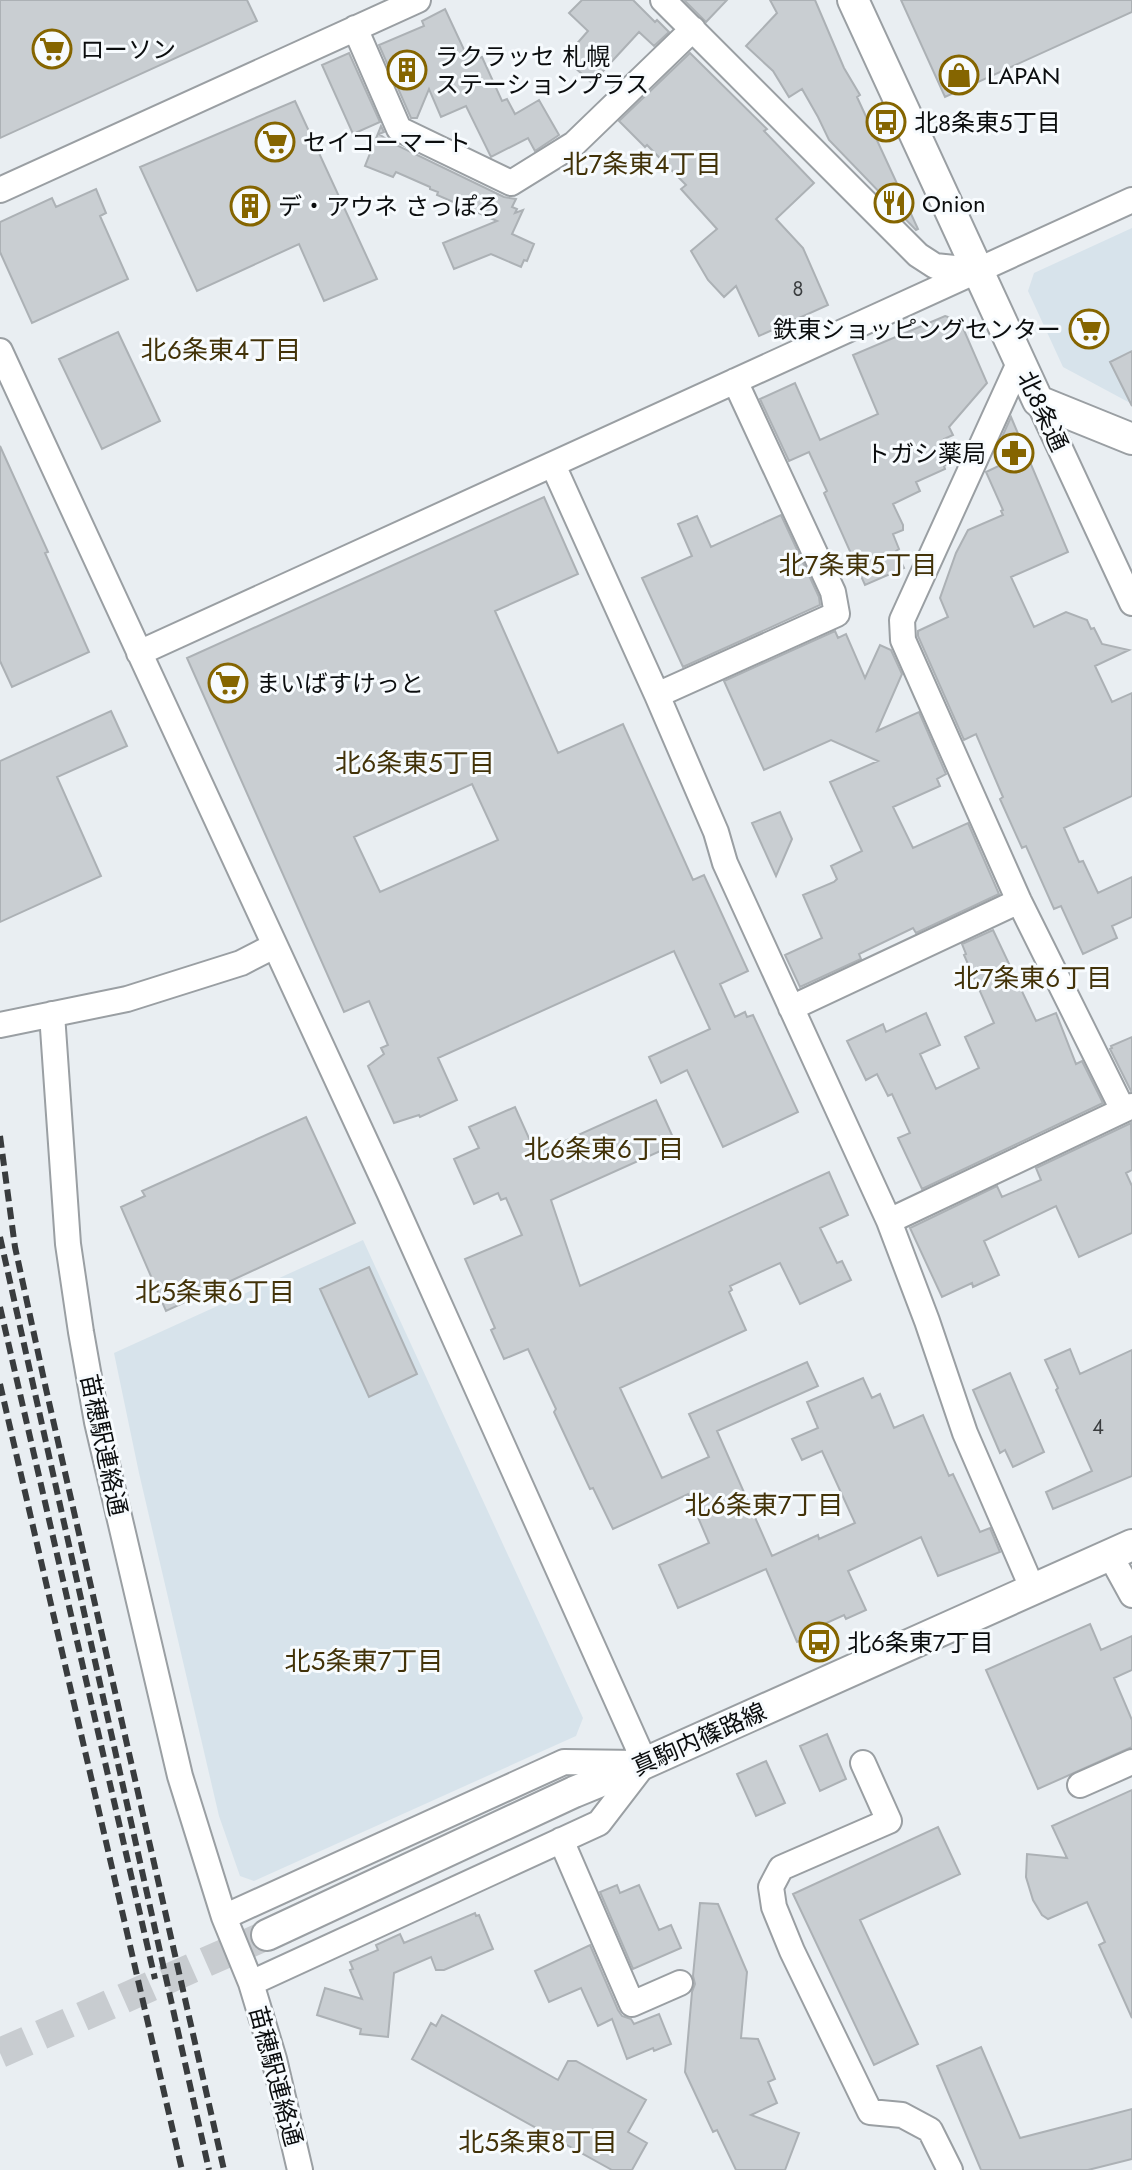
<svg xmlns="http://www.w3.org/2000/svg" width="1132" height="2170" font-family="Jost,'Noto Sans JP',sans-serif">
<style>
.built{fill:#d7e3eb}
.building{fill:#c9ced2;stroke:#acb1b5;stroke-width:2;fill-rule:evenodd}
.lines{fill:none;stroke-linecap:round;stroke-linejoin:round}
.major-tunnel{stroke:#c8ccd0;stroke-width:30;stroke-dasharray:30 15;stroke-linecap:butt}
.minor-casing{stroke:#9a9fa3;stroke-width:28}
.major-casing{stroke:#9a9fa3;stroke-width:34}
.minor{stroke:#fff;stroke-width:24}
.major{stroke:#fff;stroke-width:30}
.rail{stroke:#393c3e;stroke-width:6;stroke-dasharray:12 6;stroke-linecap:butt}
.labels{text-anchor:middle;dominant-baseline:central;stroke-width:6;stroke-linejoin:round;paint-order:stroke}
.number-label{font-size:20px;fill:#3a3d3f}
.poi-label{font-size:24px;fill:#0b0d0e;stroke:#f7fbfe;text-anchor:start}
.street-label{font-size:24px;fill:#0b0d0e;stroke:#f7fbfe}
.neighbourhood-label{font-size:26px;fill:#423208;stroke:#f7fbfe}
</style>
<rect width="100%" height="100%" fill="#e9eef2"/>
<path class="built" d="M1132 228V404L1063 367 1028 291 1034 273Z
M363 1240 583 1718 576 1736 254 1881 240 1876 219 1816 139 1473 114 1353Z"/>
<path class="building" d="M0 0H247L257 21 0 138Z
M582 0H633L655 22 657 20 669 32 654 46 639 32 592 83 573 66 576 63 567 55 588 31 569 13Z
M684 0H727L706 22Z
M770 0H815L844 68 860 95 857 97 918 229 916 230 829 140 818 117 802 89 789 97 773 71 746 46 777 13Z
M901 0H1132V12L945 97Z
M445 9 466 54 475 50 479 58 482 57 502 101 507 99 515 114 539 100 559 135 535 151 528 138 491 157 466 106 441 117 429 89 417 118H411L379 45 424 26 422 21Z
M349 53 380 122 353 134 322 65Z
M690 53 767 129 764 131 814 183 776 219 803 248 828 305 759 336 736 286 724 297 708 280 691 251 717 229 681 189 686 185 647 145 645 147 619 121Z
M295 101 377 279 324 301 299 244 197 291 140 167Z
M381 126 384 132 379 134 392 143 504 197 516 199 512 207 517 209 515 213 523 210 512 234 534 244 527 261 524 260 521 267 491 254 454 269 443 243 497 221 437 195 438 192 430 189V187L396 172 393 177 365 166Z
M96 189 106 213 100 216 128 279 32 323 0 252V222L52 198 56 207Z
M945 316 960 321 987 383 949 427 953 435 944 439 954 461 944 466 945 469 916 482 920 491 893 504 903 525V530L893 534 899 549 896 551 904 568 865 585 824 493 827 491 809 452 789 461 760 399 795 383 820 440 878 414 853 355Z
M118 332 160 421 102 449 59 359Z
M1132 351V406L1110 362Z
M1011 417 1068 552 1011 577 1034 627 1066 612 1087 620 1091 629 1094 628 1102 644 1129 650 1095 666 1112 702 1132 693V796L1064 828 1079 862 1083 861 1098 893 1132 877V917L1112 926 1117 938 1083 954 1061 906 1054 909 1026 846 1022 848 1000 799 1003 797 976 734 964 740 918 636V631L948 617 940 598 956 553 968 530 1003 515 1001 511 1003 510 986 472 1005 463 998 446Z
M0 446 48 552 45 553 89 652 12 687 0 661Z
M544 497 578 574 495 611 558 753 623 724 693 880 704 875 748 971 720 984 735 1017 745 1012 747 1017 753 1015 798 1112 723 1147 687 1070 661 1083 649 1057 710 1029 674 951 438 1058 457 1100 420 1117 419 1115 394 1123 368 1066 384 1054 381 1048 388 1045 369 1001 344 1012 187 658ZM472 784 498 840 380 892 354 837Z
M781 515 819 597 820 605 683 667 642 578 692 556 678 524 697 516 711 547Z
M835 631 838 638 846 634 865 678 880 645 891 650 902 674 877 731 919 712 946 774 937 779 940 786 893 807 913 848 968 823 999 894 916 933 913 928 859 954 861 959 800 987 785 955 822 938 803 895 834 882 837 879 831 866 862 851 830 782 878 761 831 740 764 770 724 681Z
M111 711 127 746 57 777 101 876 0 922V761Z
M780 812 792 839 776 876 752 823Z
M993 930 1036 1021 1056 1013 1076 1064 1082 1061 1103 1103 922 1189 898 1138 910 1133 892 1094 888 1096 877 1074 866 1080 847 1041 883 1024 886 1032 926 1013 940 1045 920 1054 936 1089 979 1068 965 1037 994 1023 964 955 966 954 962 944Z
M1132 1037V1091H1131L1110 1049 1112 1048 1111 1046Z
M656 1100 676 1144 551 1200 580 1286 829 1172 848 1215 820 1228 837 1263 842 1261 851 1280 800 1304 780 1263 730 1286 732 1290 729 1292 746 1330 620 1388 662 1478 709 1457 689 1414 807 1362 818 1386 717 1431 772 1556 818 1535 819 1539 855 1523 822 1451 802 1460 792 1439 818 1428 807 1402 863 1378 872 1398 880 1394 894 1428 923 1415 949 1476 953 1474 980 1532 990 1528 1000 1552 938 1576 921 1537 848 1571 866 1610 846 1619 844 1615 811 1630 814 1635 797 1642 766 1569 678 1608 659 1565 709 1543 688 1494 613 1529 593 1488 590 1489 554 1412 556 1409 528 1349 504 1359 491 1330 495 1328 465 1259 522 1235 506 1198 501 1200 498 1193 474 1204 454 1159 479 1148 469 1127 515 1107 536 1154Z
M306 1117 355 1223 166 1311 121 1207 145 1196 142 1191Z
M1131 1123 1132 1170 1126 1173 1132 1186V1233L1079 1257 1056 1206 984 1241 999 1275 973 1287 972 1283 942 1297 910 1228 997 1186 1002 1197 1041 1180 1036 1168Z
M369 1267 417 1374 369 1397 320 1289Z
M1070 1349 1080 1374 1132 1350V1476L1053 1509 1046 1492 1092 1471 1056 1390 1058 1388 1045 1360Z
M1010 1373 1044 1452 1013 1467 1005 1450 1000 1453 973 1390Z
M1090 1624 1101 1650 1132 1636V1670L1114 1678 1132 1720V1747L1038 1789 986 1670Z
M827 1734 846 1779 820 1791 800 1746Z
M766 1761 785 1803 756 1816 737 1774Z
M1132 1790V2018L1099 1945 1105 1942 1087 1902 1048 1919 1042 1915 1033 1900 1026 1877 1027 1854 1067 1858 1052 1826Z
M938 1827 960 1874 860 1920 918 2044 874 2065 793 1894Z
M617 1885 620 1893 639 1885 659 1930 671 1925 681 1948 633 1969 600 1892Z
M700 1903 718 1904 747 1972 741 2038 758 2039 775 2079 768 2082 777 2103 751 2115 799 2133 785 2170H736L717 2130 713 2132 685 2072 692 1992 695 1984 693 1976Z
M475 1913 476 1916 479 1915 493 1949 444 1970H436L431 1957 394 1973 388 2037 360 2034 361 2029 317 2015 325 1988 362 1999 350 1970 353 1969 350 1962 378 1950 376 1945 400 1934 404 1943Z
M590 1945 618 2010 622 2016 631 2019 634 2024 659 2014 671 2044 654 2051 653 2048 627 2059 612 2019 598 2026 581 1988 549 2002 535 1971Z
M442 2015 558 2080 568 2061H576L646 2100 628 2132 647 2143 632 2170H612L412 2059 431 2023 436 2026Z
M981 2047 1020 2138 1132 2109V2159L1088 2170H981L937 2066Z"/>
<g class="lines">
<path class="major-tunnel" d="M0 2053 267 1935"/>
<g class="minor-casing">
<path id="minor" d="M663 0 918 255 935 266 974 270
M355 28 399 129 511 183 574 144 693 29
M0 190 418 0
M0 351 389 1192 645 1763
M1020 361 902 620 903 640 1019 901 1123 1110
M1038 401 1132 603
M553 465 657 695 716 832 725 863 889 1221 927 1321 965 1433 1033 1590
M139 653 1132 200
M657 695 837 614 833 592 735 381
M791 1008 1019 901
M52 1014 68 1244 81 1332 97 1422 180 1776 224 1917 251 1983 274 2059 300 2170
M0 1025 127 999 241 963 274 946
M889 1221 1132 1106
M1110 1555 1132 1595
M863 1763 889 1821 781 1868 771 1887 774 1907 792 1951 870 2112 902 2115 930 2130 950 2170
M1080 1785 1132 1762
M561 1840 632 2004 680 1983
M224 1917 564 1762 638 1763
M251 1983 599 1823 645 1763"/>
</g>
<g class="major-casing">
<path id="major" d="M853 0 1038 401 1132 439
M267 1935 574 1792 645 1763 1132 1545"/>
</g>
<use href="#minor" class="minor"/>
<use href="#major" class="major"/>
<path class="rail" d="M0 1136 15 1247 46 1389 224 2170
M0 1237 209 2170
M0 1307 155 1979
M0 1384 182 2170"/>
</g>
<defs>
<g id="supermarket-ring" transform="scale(2)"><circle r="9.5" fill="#f7fbfe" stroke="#856500" stroke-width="1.5"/><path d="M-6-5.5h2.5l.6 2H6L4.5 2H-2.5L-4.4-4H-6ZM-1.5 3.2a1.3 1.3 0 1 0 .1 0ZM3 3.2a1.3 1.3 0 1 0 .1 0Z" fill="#856500"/></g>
<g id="building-ring" transform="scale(2)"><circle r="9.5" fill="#f7fbfe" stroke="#856500" stroke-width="1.5"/><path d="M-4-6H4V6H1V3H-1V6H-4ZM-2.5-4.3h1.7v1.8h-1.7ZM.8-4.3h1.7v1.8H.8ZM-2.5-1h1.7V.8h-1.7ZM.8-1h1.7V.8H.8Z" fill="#856500"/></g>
<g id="shop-ring" transform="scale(2)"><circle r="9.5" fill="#f7fbfe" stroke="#856500" stroke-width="1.5"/><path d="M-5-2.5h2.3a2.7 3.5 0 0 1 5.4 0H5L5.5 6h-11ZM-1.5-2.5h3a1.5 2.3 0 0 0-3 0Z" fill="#856500"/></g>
<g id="bus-ring" transform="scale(2)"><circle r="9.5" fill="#f7fbfe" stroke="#856500" stroke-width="1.5"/><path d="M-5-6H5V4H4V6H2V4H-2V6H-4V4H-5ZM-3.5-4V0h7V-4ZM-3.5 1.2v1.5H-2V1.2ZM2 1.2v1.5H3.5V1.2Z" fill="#856500"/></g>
<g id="restaurant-ring" transform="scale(2)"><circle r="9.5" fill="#f7fbfe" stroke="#856500" stroke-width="1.5"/><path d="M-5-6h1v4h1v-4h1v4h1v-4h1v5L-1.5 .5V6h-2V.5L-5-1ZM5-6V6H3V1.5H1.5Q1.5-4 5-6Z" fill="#856500"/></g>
<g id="pharmacy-ring" transform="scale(2)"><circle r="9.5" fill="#f7fbfe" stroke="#856500" stroke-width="1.5"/><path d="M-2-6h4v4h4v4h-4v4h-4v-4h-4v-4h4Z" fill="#856500"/></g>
</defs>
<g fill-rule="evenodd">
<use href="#supermarket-ring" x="52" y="49"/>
<use href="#building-ring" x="407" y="70"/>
<use href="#shop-ring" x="959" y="75"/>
<use href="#bus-ring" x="886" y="122"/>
<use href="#supermarket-ring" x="275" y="142"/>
<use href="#restaurant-ring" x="894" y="203"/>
<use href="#building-ring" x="250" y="206"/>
<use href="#supermarket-ring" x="1089" y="329"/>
<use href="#pharmacy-ring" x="1014" y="453"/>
<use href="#supermarket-ring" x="228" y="683"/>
<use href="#bus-ring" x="819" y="1642"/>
</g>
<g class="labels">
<g class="number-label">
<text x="798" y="289">8</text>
<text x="1098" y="1427">4</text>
</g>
<g class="poi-label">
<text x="80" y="49">ローソン</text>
<text x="435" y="56">ラクラッセ 札幌<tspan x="435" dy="28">ステーションプラス</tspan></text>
<text x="987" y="75">LAPAN</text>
<text x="914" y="122">北8条東5丁目</text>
<text x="303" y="142">セイコーマート</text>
<text x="922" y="203">Onion</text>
<text x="278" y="206">デ・アウネ さっぽろ</text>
<text x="1061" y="329" text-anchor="end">鉄東ショッピングセンター</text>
<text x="986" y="453" text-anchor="end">トガシ薬局</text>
<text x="256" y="683">まいばすけっと</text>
<text x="847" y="1642">北6条東7丁目</text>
</g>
<g class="street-label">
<text transform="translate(1043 411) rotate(65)">北8条通</text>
<text transform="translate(104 1445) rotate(78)">苗穂駅連絡通</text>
<text transform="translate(699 1739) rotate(-24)">真駒内篠路線</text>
<text transform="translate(276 2076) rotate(75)">苗穂駅連絡通</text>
</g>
<g class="neighbourhood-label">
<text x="642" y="164">北7条東4丁目</text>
<text x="221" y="350">北6条東4丁目</text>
<text x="858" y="565">北7条東5丁目</text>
<text x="415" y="763">北6条東5丁目</text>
<text x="1033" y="978">北7条東6丁目</text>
<text x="604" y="1149">北6条東6丁目</text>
<text x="215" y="1292">北5条東6丁目</text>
<text x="764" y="1505">北6条東7丁目</text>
<text x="364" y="1661">北5条東7丁目</text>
<text x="538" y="2142">北5条東8丁目</text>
</g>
</g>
</svg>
